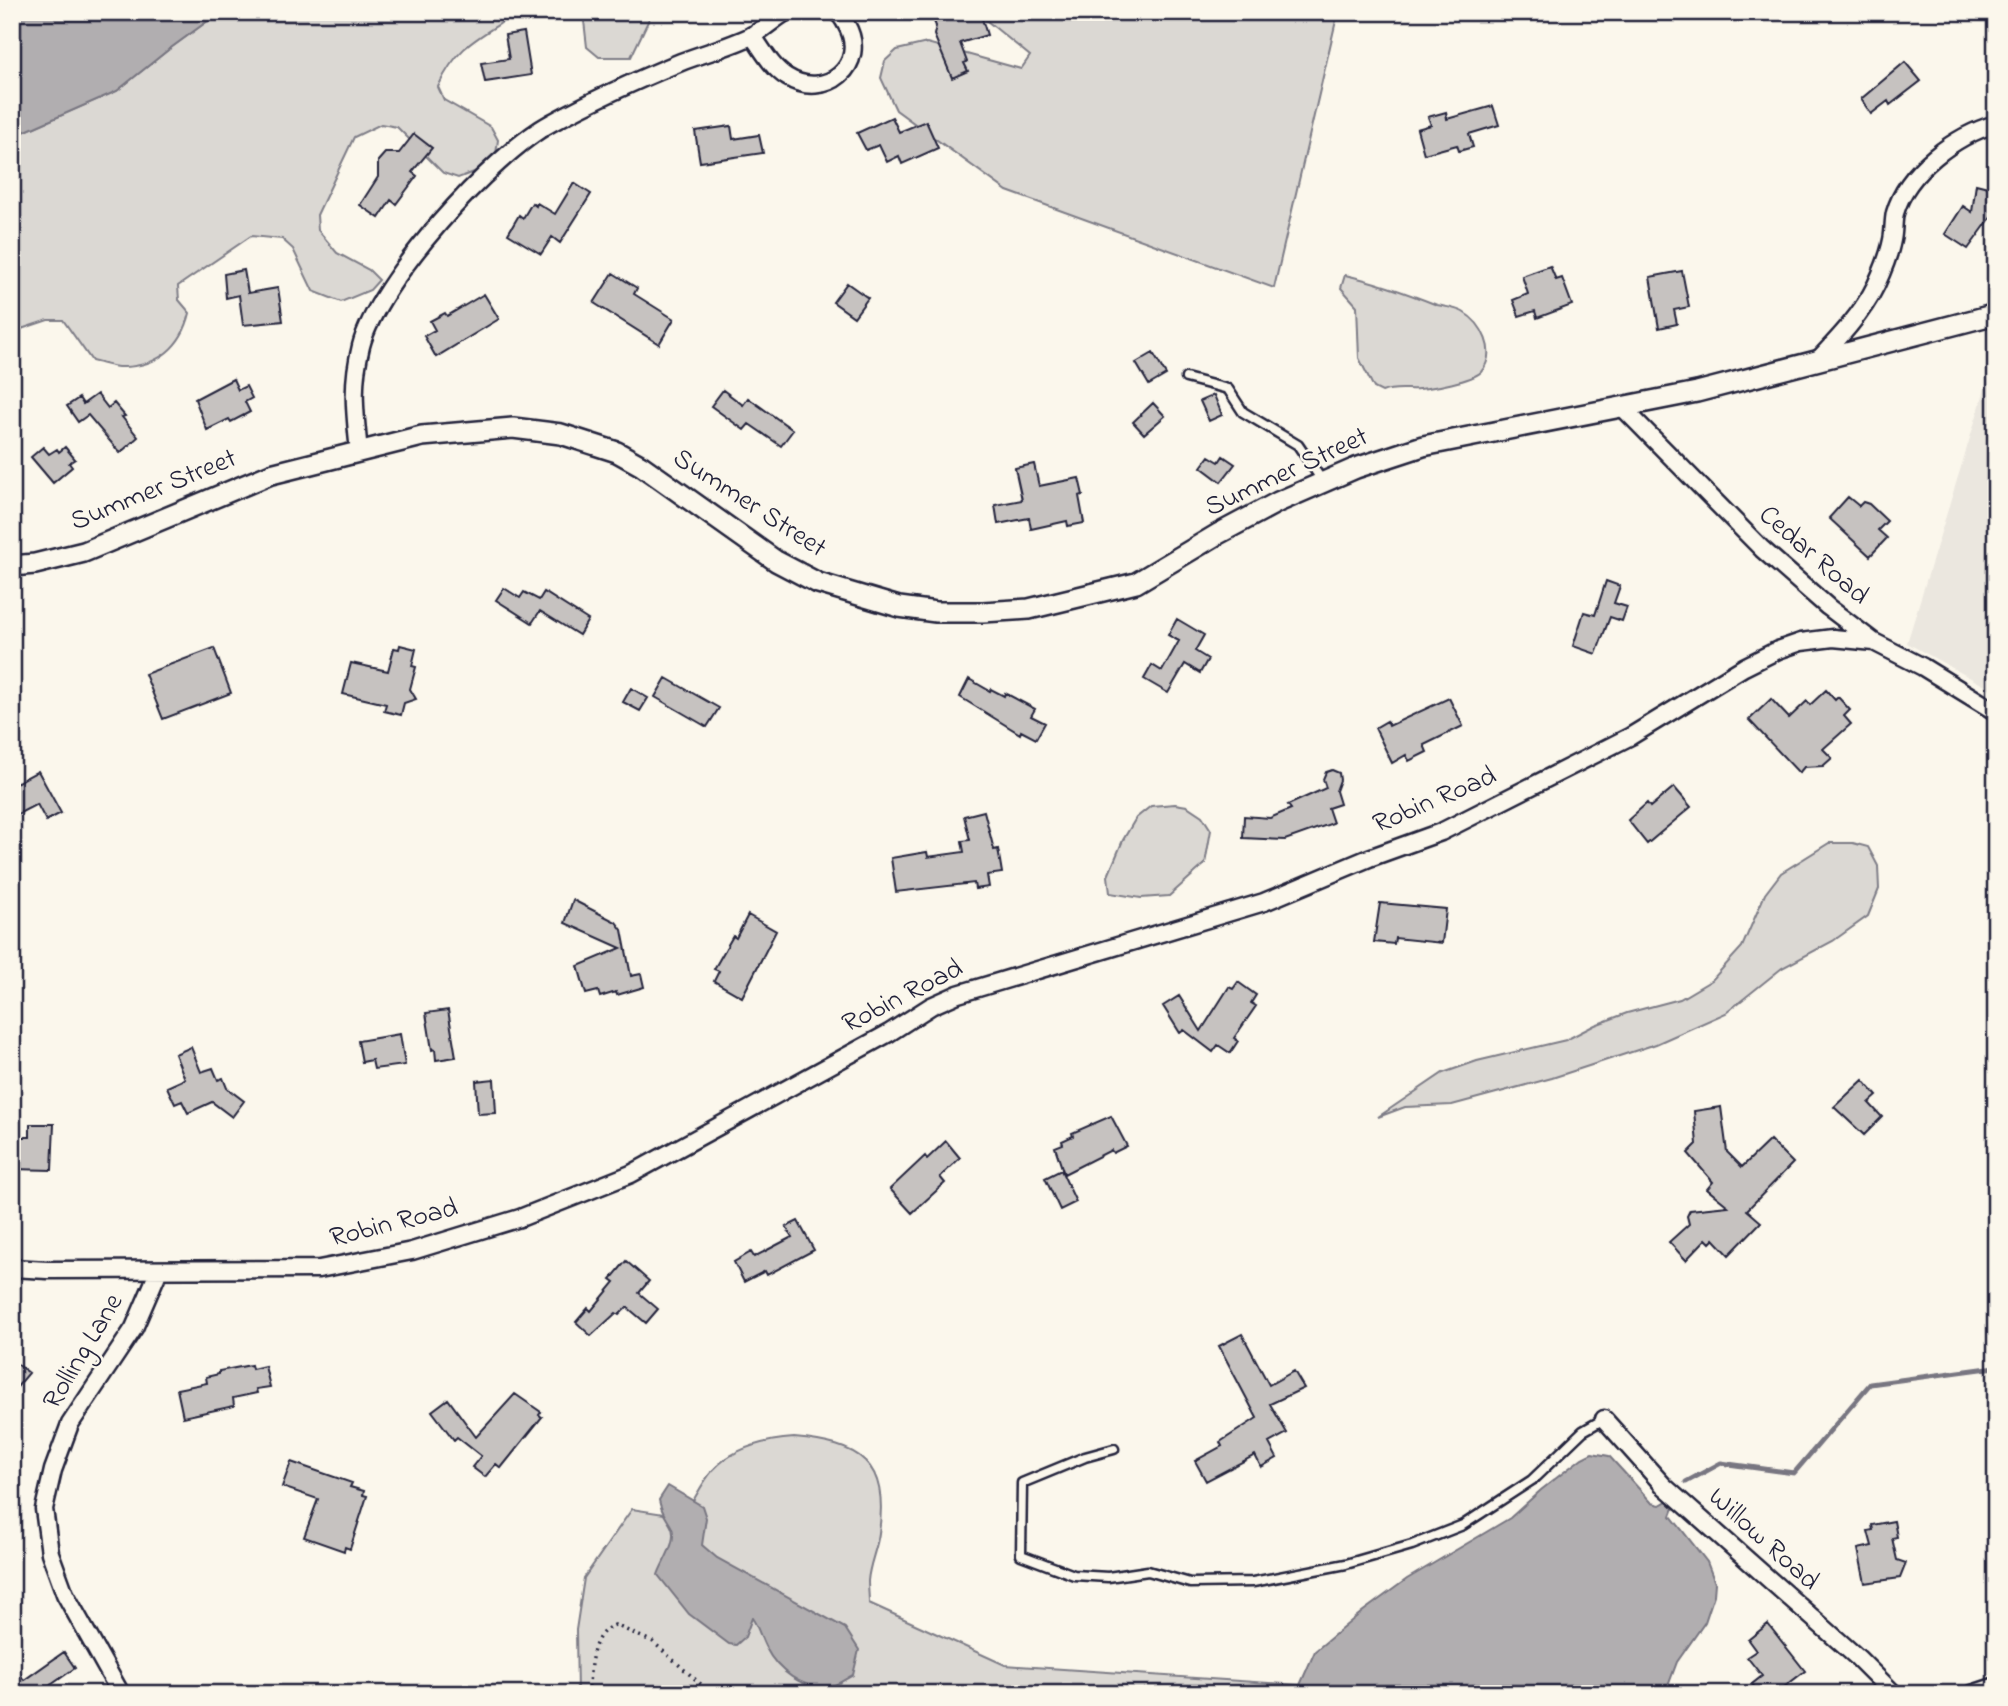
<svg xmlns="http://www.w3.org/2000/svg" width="2008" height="1706" font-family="'Indie Flower',sans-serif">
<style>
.built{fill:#ebe7df}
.green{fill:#dbd8d3;stroke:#7e7d87;stroke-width:2}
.water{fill:#b1aeb0;stroke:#787681;stroke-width:2}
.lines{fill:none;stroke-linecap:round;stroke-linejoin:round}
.stream{stroke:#787681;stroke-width:5}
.building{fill:#c6c2c0;stroke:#22223b;stroke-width:2}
.service-casing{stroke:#22223b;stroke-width:13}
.minor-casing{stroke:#22223b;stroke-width:21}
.tertiary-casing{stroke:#22223b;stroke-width:24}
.path{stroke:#22223b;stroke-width:3.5;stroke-dasharray:2 5;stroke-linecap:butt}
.service{stroke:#fbf7ec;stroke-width:8}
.minor{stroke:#fbf7ec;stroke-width:16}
.tertiary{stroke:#fbf7ec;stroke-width:19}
.labels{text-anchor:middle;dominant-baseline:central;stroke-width:5;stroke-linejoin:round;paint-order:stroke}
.street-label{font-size:28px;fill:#22223b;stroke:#fbf7ec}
</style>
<rect width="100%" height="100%" fill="#fbf7ec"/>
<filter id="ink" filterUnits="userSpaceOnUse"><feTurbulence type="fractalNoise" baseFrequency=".0143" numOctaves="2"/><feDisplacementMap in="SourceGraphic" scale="14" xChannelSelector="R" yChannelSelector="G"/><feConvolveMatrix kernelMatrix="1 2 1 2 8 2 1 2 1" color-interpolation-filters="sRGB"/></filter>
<g filter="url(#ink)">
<path class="built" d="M1996 353V692L1907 643Z"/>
<path class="green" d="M220 12H512L509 18C474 40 456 48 438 87L444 100 491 127 498 140 496 154 485 168 458 178 443 173 397 127 381 124 354 137 317 215 318 230 337 253 369 270 379 280 370 290 341 302 313 291 293 249 282 239 251 236 178 286 179 300 190 313C182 346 159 366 124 367 114 368 102 363 92 361L63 320H48L12 332V137L117 91 168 50Z
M583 12H649L651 15 631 57H599L587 47Z
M976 12H1338L1274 288 1007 191 896 110 881 78 885 61 897 50 927 43 1021 69 1030 56Z
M1345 275C1377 282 1407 293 1437 305 1446 307 1456 308 1463 312 1482 323 1498 352 1481 372 1472 381 1432 388 1419 389 1406 390 1394 387 1382 392L1374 388 1359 358 1357 306 1341 288Z
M1175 804 1187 806 1202 816 1211 830 1205 864 1169 896 1141 898 1110 893 1108 876 1123 840 1136 818 1151 806Z
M1829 843H1853L1868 847 1878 866 1879 889 1868 916 1833 941 1782 968 1726 1013 1656 1044 1552 1078 1452 1105 1405 1107 1378 1117 1443 1073 1477 1061 1566 1040 1595 1025 1627 1013 1680 999 1712 980 1742 947 1765 894 1781 873Z
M794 1438C860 1444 889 1461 879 1533 877 1549 869 1565 868 1581 868 1588 869 1596 869 1603L1005 1665 1300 1685 1299 1694H577L576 1630 584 1578 632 1509 683 1517C693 1503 702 1482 713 1470 734 1447 765 1440 794 1438Z"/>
<path class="water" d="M12 12H220L168 50 117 91 12 137Z
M1592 1453 1609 1456 1652 1503 1660 1505 1667 1501 1674 1508 1671 1516 1707 1562 1715 1583 1714 1595 1705 1622 1677 1662 1665 1694H1299L1300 1685 1315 1651 1362 1612 1407 1579 1510 1518 1541 1490 1582 1458Z
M668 1486 702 1506 706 1518 702 1545 717 1558 845 1628 859 1650 853 1675C845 1679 836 1686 828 1687 803 1690 777 1670 766 1648 760 1637 759 1628 752 1618L745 1637 736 1645 729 1644 689 1614 658 1575C662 1562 679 1540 671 1526 666 1517 661 1512 659 1500Z"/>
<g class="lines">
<path class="stream" d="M1686 1482 1721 1463 1794 1473 1870 1384 1996 1367"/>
</g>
<path class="building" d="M930 12H980L987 35 960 43 967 62 964 63 968 71 952 78 934 35 936 26Z
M524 32 531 75 485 82 481 63 509 59 505 35Z
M1905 62 1921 81 1890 105 1888 101 1871 114 1861 99Z
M1493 106 1499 125 1469 134 1473 147 1459 151 1457 145 1424 154 1417 129 1431 125 1428 117 1446 112 1447 119Z
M892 117 899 132 926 121 938 148 902 164 899 156 887 162 879 145 866 150 857 133Z
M731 126 733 139 759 135 763 153 700 162 695 131Z
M414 134 432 148 412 172 417 176 396 204 391 200 379 218 360 205 378 177V161L385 153H399Z
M574 183 591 194 560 243 552 237 541 254 508 234 519 215 523 218 532 203 536 206 537 203 555 214Z
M1976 184 1996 189 1991 209 1995 212 1968 249 1945 234 1963 206 1972 212Z
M1550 266 1556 280 1562 278 1572 305 1537 318 1535 311 1519 316 1513 300 1528 294 1522 276Z
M244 270 248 293 278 288 283 321 243 325 239 295 226 298 224 274Z
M1682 271 1689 307 1674 310 1677 324 1659 328 1650 277Z
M613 273 637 288 634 294 674 319 659 344 594 303Z
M847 283 868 298 854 317 833 302Z
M484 294 499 319 436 357 424 336 435 330 430 321 445 313 447 316Z
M1153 353 1166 375 1149 385 1136 363Z
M233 379 238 390 246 386 252 398 245 402 250 412 231 422 229 419 207 430 195 399Z
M723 390 743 405 748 398 793 430 781 446 749 424 744 430 711 406Z
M97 394 108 408 114 403 125 416 122 417 138 437 120 453 88 415 78 422 67 406 79 398 83 404Z
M1214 395 1222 415 1209 421 1200 401Z
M1153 403 1165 416 1144 434 1133 422Z
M43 447 49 454 57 449 59 452 65 447 75 459 69 463 72 467 53 483 31 457Z
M1209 456 1219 462 1223 456 1235 464 1221 482 1201 467Z
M1034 464 1039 486 1079 478 1083 495 1079 496 1084 523 1068 526 1067 521 1031 529 1029 518 998 524 995 505 1022 500 1015 468Z
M1848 497 1859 506 1863 502 1869 504 1887 521 1878 530 1887 538 1870 556 1829 518Z
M1606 581 1620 586 1614 603 1627 607 1622 621 1610 617 1596 654 1573 646 1584 612 1595 615Z
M504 588 520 598 524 592 539 600 544 592 588 620 579 635 540 611 532 623 496 600Z
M1177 619 1204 635 1195 651 1208 659 1200 673 1185 664 1168 693 1144 679 1152 665 1162 671 1179 641 1168 635Z
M400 645 416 649 412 666 416 667 410 689 416 699 404 703 401 715 384 711 386 704 343 694 351 663 388 671 394 648 399 649Z
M214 648 231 693 163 719 145 674Z
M666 678 719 708 707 727 655 697Z
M969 679 990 691 991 689 1004 696 1005 693 1035 709 1031 716 1045 723 1036 739 1021 731 1020 734 960 697Z
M631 688 648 698 640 711 623 702Z
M1826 690 1835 700 1838 697 1850 710 1844 716 1851 724 1823 749 1832 758 1823 766 1804 767 1799 773 1749 720 1771 699 1789 718 1807 701 1810 705Z
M1449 698 1463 726 1424 745 1427 752 1409 761 1406 755 1392 763 1375 728 1387 721 1389 726Z
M1332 770 1339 773 1340 780 1336 791 1340 804 1328 808 1333 823 1285 840 1243 838 1244 816 1270 818 1291 809 1288 805 1326 788 1323 779 1326 772Z
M38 771 61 813 46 821 37 804 12 817V785Z
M1674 787 1691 807 1647 844 1628 820 1647 803 1650 807Z
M984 811 994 850 998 849 1002 873 987 875 989 887 975 889 974 883 896 892 891 858 927 852 928 857 964 852 962 841 970 840 964 816Z
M573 900 616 922 622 930 631 976 641 974 644 987 617 995 616 992 600 997 598 991 586 994 578 966 621 948 565 923Z
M1380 903 1446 909 1442 943 1395 938 1394 944 1374 942Z
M748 915 776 931 742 997 714 981 719 971 714 969 733 936 736 938Z
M1238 982 1256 995 1251 1003 1256 1006 1234 1038 1238 1041 1230 1053 1218 1045 1213 1052 1184 1030 1180 1033 1163 1006 1179 996 1201 1031 1229 987 1233 989Z
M448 1010 456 1057 436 1060 435 1049 432 1050 426 1013Z
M400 1034 405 1065 374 1069 372 1060 362 1062 358 1041Z
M191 1047 201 1072 213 1068 218 1080 223 1078 227 1088 244 1101 232 1117 212 1102 188 1113 182 1101 175 1104 167 1087 185 1079 175 1054Z
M494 1079 496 1113 478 1114 476 1081Z
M1863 1080 1877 1096 1869 1103 1882 1117 1864 1135 1834 1107Z
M1721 1107 1727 1152 1742 1167 1770 1140 1793 1163 1747 1210 1761 1222 1729 1255 1714 1239 1710 1243 1706 1239 1686 1260 1669 1242 1689 1224 1687 1216 1690 1210 1728 1206 1707 1189 1713 1182 1688 1153 1697 1144 1694 1111Z
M1111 1116 1127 1146 1113 1153 1111 1150 1064 1174 1055 1147 1063 1144 1062 1141 1073 1136 1072 1133Z
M30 1124H54L52 1170 12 1169V1137H30Z
M946 1141 960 1158 940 1177 945 1183 912 1213 890 1189 925 1156 927 1159Z
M1061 1170 1076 1202 1060 1210 1045 1178Z
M798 1221 814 1250 767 1275 765 1271 744 1282 734 1262 751 1252 754 1257 792 1237 786 1227Z
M626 1261 649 1281 639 1293 658 1309 646 1323 627 1307 619 1315 616 1313 591 1336 576 1322 588 1308 591 1311 615 1282 611 1279Z
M1242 1334 1269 1385 1294 1371 1304 1388 1270 1404 1287 1433 1269 1443 1277 1458 1261 1467 1255 1455 1206 1481 1195 1461 1222 1446 1220 1442 1257 1418 1219 1346Z
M12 1360 29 1373 12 1393Z
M251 1365 252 1369 265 1366 270 1387 256 1389 257 1393 233 1398 234 1406 183 1417 177 1389 207 1383 206 1377 219 1374V1371Z
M515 1394 541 1412 539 1415 542 1417 501 1468 496 1464 485 1477 472 1467 481 1456 457 1437 454 1440 432 1411 448 1399 476 1437Z
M291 1462 352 1483 350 1487 364 1491 363 1495 367 1496 350 1549 345 1547 344 1551 304 1537 318 1499 282 1487Z
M1894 1521 1897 1537 1892 1538 1897 1560 1906 1563 1900 1578 1865 1583 1858 1549 1872 1546 1868 1531 1873 1530 1872 1525Z
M1768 1624 1805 1671 1775 1694H1760L1752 1684 1762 1676 1747 1657 1756 1651 1748 1640Z
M64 1652 75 1668 38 1694H12V1663L24 1680Z"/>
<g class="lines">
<g class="service-casing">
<path id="service" d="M1186 378 1228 389 1243 412 1298 445 1323 482
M1114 1449 1085 1457 1022 1483 1021 1555 1074 1575 1108 1577 1148 1571 1190 1583 1253 1582 1346 1564 1412 1545 1463 1525 1532 1480 1583 1431 1604 1419"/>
</g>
<g class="minor-casing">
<path id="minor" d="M752 35C762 49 772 68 787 77 825 101 870 65 846 24 843 19 842 15 836 12
M1817 361C1839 338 1862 314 1876 285 1883 270 1889 256 1892 240 1894 231 1893 222 1895 213 1907 171 1956 135 1996 124
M1622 407 1762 549 1828 607 1874 642 1923 667 1996 712
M359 452C355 412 351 386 361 346 377 282 492 155 551 123 593 100 637 80 681 62 704 53 729 47 751 36 763 30 774 19 786 12
M12 1268 47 1270 319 1269 412 1251 520 1218 631 1174 889 1033 931 1006 958 994 1264 902 1369 858 1441 832 1631 736 1744 667 1778 650 1801 642 1833 638 1874 642
M1604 1419 1664 1486 1858 1658 1894 1694
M121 1694 65 1594 50 1553 44 1509 53 1470 70 1424 134 1328 159 1270
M1972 1694 1996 1686"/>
</g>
<g class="tertiary-casing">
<path id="tertiary" d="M12 566 35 564 84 552 271 474 422 436 513 428 561 434 617 452 642 466 776 561 818 583 899 607 936 612H983L1029 609 1136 583 1218 534 1278 502 1356 468 1423 446 1697 392 1996 314"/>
</g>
<path class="path" d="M588 1694C591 1671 589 1633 615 1625L653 1642 712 1694"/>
<use href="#service" class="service"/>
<use href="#minor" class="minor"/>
<use href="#tertiary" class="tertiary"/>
</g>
</g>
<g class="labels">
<g class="street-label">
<text transform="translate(1287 473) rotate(-25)">Summer Street</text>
<text transform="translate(154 491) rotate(-22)">Summer Street</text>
<text transform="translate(749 504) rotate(33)">Summer Street</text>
<text transform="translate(1813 556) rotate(41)">Cedar Road</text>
<text transform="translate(1435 801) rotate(-23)">Robin Road</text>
<text transform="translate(903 997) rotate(-27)">Robin Road</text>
<text transform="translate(394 1224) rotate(-14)">Robin Road</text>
<text transform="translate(84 1352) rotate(-59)">Rolling Lane</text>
<text transform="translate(1763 1540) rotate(42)">Willow Road</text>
</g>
</g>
<rect width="2008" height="1706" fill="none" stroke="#fbf7ec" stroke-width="42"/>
<rect x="21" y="21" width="1966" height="1664" fill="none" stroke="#22223b" stroke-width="2.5" filter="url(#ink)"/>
</svg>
